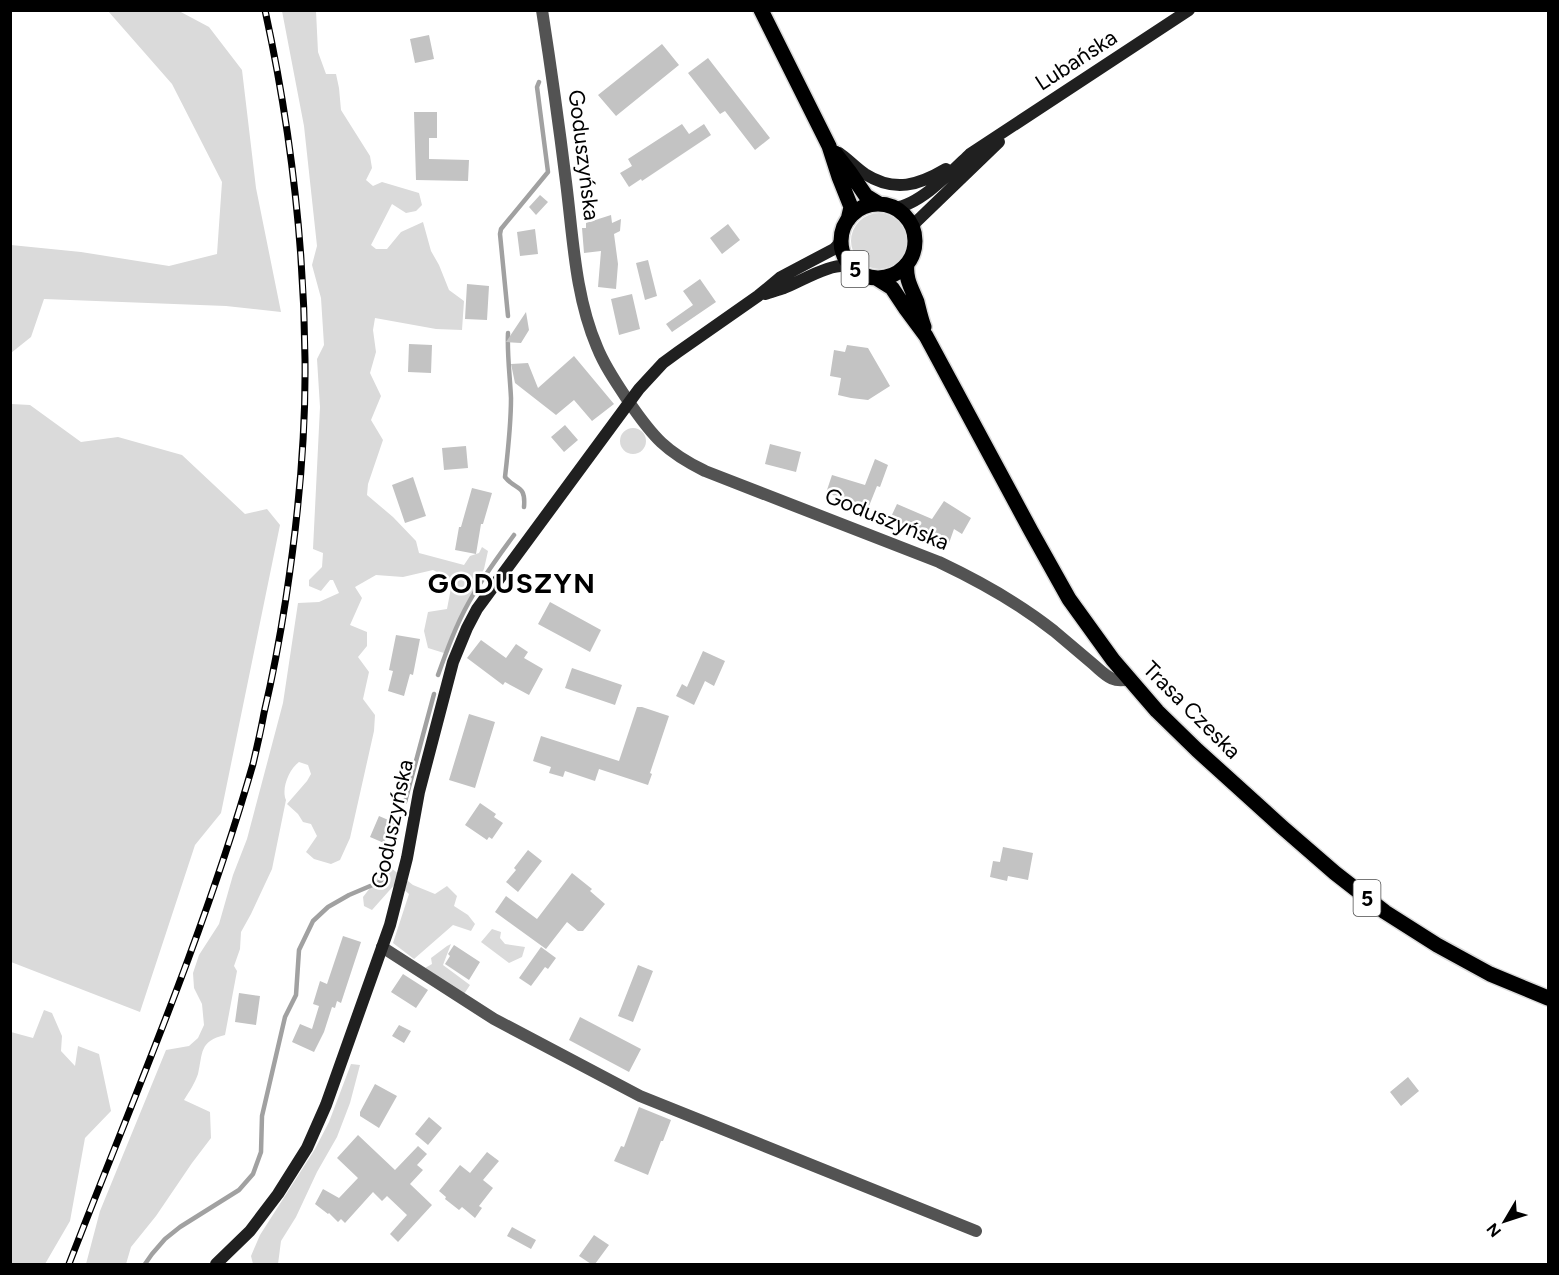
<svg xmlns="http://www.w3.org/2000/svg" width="1559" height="1275" font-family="Figtree,sans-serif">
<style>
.green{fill:#dadada}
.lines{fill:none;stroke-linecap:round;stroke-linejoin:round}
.stream{stroke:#a1a1a1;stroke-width:4.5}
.building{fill:#c3c3c3}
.primary-casing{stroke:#dbdbdb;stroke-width:18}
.street{stroke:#535353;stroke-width:12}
.secondary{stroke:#202020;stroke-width:12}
.primary{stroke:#000;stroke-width:15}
.rail-casing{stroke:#000;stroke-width:7}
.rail{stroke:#fff;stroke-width:4.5;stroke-dasharray:14;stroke-linecap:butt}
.labels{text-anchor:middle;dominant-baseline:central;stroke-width:5;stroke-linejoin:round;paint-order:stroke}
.shield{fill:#fff;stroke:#4c4c4c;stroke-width:1.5}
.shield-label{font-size:21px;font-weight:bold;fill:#000}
.street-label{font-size:22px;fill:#000;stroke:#fff}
.district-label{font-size:28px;font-weight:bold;letter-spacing:1.5px;fill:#000;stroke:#fff}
</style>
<rect width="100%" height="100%" fill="#fff"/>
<path class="green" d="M108 11H179L209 27 242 70 256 188 281 312 226 306 44 299 31 337 11 353V245L81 252 169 266 217 254 222 182 172 84Z
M282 11H316L318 52 326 74H336L339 88 341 110 370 156 372 168 366 180 373 186 382 182 419 193 422 205 416 211 406 213 392 204 371 245 376 249H387L401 232 423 222 431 251 439 265 449 290 464 301 462 330 436 329 375 318 373 330 376 352 370 373 381 396 371 420 383 440 368 484 367 495 393 517 416 541 419 553 464 565 470 556 479 553 482 547 488 551 484 569 456 624 444 653 428 648 424 631 428 612 447 609 451 588 445 576 433 570 403 577 376 575 355 587 362 598 350 625 367 632V646L358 657 369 672 363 699 375 715 374 731 350 838 340 860 331 864 314 859 306 852 317 836 311 824 303 822 298 814 287 804 307 781 311 774 308 765 299 762C289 769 281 789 286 800L272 869 251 914 241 932 240 949 234 966 237 971 225 1035C199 1041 203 1053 198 1074 195 1083 189 1092 184 1100L210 1112 211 1138 192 1163 156 1216 131 1247 126 1264H86L100 1211 166 1050 189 1046 198 1038 204 1025 202 1004 194 988 193 973 199 955 219 924 233 875 247 839 283 703 298 603 319 602 339 593 333 580H330L321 591 309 586V580L322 567 323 553 313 549 320 407 317 359 324 345 321 298 312 265 317 246 304 126Z
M851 241a28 28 0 1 1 56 0a28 28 0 1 1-56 0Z
M11 404 30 405 81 442 118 437 182 455 245 514 267 509 280 525 221 813 195 845 140 1012 11 962Z
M620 441a13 13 0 1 1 26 0a13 13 0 1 1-26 0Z
M391 868 413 885 435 894 447 886 457 896 454 906 468 915 475 924 471 931 453 925 414 959 393 943 409 894 396 883 372 910 364 906 363 897 380 875Z
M492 929 501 932 500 938 505 944 525 947 522 957 509 963 481 942Z
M451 944 443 965 470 985 464 994 425 968 432 964 431 958 447 946Z
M44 1010 52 1013 62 1036 61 1051 75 1066 78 1046 99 1054 111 1111 85 1138 70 1221 45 1264H11V1032L33 1038Z
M351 1064 360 1065 350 1103 337 1137 317 1172 296 1217 281 1241 278 1264H253L251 1256 260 1235 315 1149 329 1122Z"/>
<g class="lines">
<path class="stream" d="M508 316 500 234 501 229 548 172 537 87 539 82
M508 333C507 355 510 376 511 398 511 425 508 451 505 477 516 491 526 484 524 507
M438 675C447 650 456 625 469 602 482 578 498 557 514 535
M405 802 434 694
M145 1264 152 1254 165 1239 180 1227 239 1190 253 1174 261 1152 262 1116 285 1017 296 995 299 950 313 921 328 907 349 895 382 881"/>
</g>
<path class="building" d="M429 35 434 59 415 63 410 39Z
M662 44 679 65 616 116 598 95Z
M708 58 770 138 755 150 725 111 720 114 688 73Z
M414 112H437V138H429V159L469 160 468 181 416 180Z
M682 124 689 134 704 124 711 135 642 181 641 179 629 187 620 173 632 166 628 159Z
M540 195 548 202 536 215 529 207Z
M611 215 612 223 621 219 620 231 614 234 618 264 616 289 598 287 601 251 584 253 582 228H586V223Z
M728 224 740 240 722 254 710 238Z
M535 229 538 254 520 256 517 232Z
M648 260 657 296 645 300 636 263Z
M700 279 716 302 672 332 666 324 693 305 683 291Z
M467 284 489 286 487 320 465 319Z
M632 294 640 329 619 335 611 299Z
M526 312 529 330 521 343 506 342Z
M409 344 432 345 431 373 408 372Z
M847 345 868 348 890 386 868 400 851 398 838 395 841 378 830 376 834 350 845 352Z
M574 356 614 404 592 421 574 400 556 415 515 383 511 364 528 363 538 388Z
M565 425 578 440 564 452 551 437Z
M770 444 801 452 796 472 765 464Z
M466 446 468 468 444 470 442 448Z
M875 459 888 465 880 487 877 486 869 506 826 493 832 475 865 485Z
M413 477 426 516 405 523 392 485Z
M472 488 492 493 483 524H481L476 554 455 550 459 527H461Z
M944 501 971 518 962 534 954 529 948 546 923 535 924 533 890 519 897 504 932 519Z
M550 602 601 630 590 652 538 624Z
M396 635 420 639 413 675 410 674 404 696 388 691 393 671 389 670Z
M481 640 506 658 516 644 528 652 524 658 543 669 529 695 505 682 503 685 467 658Z
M703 651 725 661 714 686 705 681 694 705 676 696 682 684 687 687Z
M572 668 622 685 615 705 565 688Z
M637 707H642L669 716 650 773 652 774 648 785 599 769 595 781 565 771 563 777 549 773 551 767 533 761 541 736 619 761Z
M469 714 495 722 475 788 449 780Z
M480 803 496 814 494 817 503 823 492 839 489 837 487 840 465 825Z
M379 816 400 825 393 841 386 838 384 843 370 837Z
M1003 847 1033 853 1028 880 1008 876 1007 881 990 877 993 861 1000 862Z
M528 850 542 861 518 892 506 882 516 870 514 868Z
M572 873 592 889 590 891 605 904 583 931H578L567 922 546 949 495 912 506 896 537 919Z
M343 936 361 942 341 1003 337 1001 335 1008 332 1007 324 1032 314 1052 292 1042 300 1024 312 1029 319 1006 313 1004 320 981 327 984Z
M454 945 480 962 469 980 445 964 450 956 448 954Z
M541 947 556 958 548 969 545 967 531 986 519 978Z
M638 965 653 971 633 1022 618 1016Z
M403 974 428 990 416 1008 391 992Z
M239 993 260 996 256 1025 235 1022Z
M580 1017 641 1049 629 1072 569 1040Z
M399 1025 411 1031 404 1043 392 1036Z
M1408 1077 1419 1091 1401 1106 1390 1092Z
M375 1084 397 1096 379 1128 360 1116V1112Z
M639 1107 671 1120 663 1141H661L648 1175 614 1161 621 1146 624 1147Z
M429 1117 442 1128 428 1145 415 1134Z
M358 1135 395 1170 418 1146 427 1154 417 1165 423 1170 410 1184 432 1205 398 1242 390 1234 407 1215 387 1196 382 1201 373 1192 345 1223 341 1219 338 1222 329 1213 328 1214 315 1204 323 1189 339 1198 358 1178 337 1158Z
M487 1152 499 1161 483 1180 493 1188 479 1206 482 1208 475 1218 462 1207 459 1210 445 1199 446 1197 439 1191 460 1165 470 1173Z
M512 1227 536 1240 531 1249 507 1236Z
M594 1235 609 1245 595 1264H591L579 1256Z"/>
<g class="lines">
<g class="primary-casing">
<path id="primary" d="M761 10 829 146 839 177 851 207 848 220
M835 153 849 171 866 196 879 204
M841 241a37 37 0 1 1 74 0a37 37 0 1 1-74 0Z
M907 264C905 279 912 289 917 302 919 310 921 319 924 327
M876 278 892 288 906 309 926 336 1031 531 1069 599 1113 660 1157 711 1197 750 1282 827 1335 873 1385 912 1437 945 1490 974 1548 998"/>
</g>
<path class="street" d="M542 10C551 68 559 125 566 182 573 237 575 296 597 347 605 367 617 384 629 402 653 437 666 452 705 471L939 562C979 581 1019 603 1054 631 1067 642 1080 653 1093 664 1105 674 1112 684 1129 679
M382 947 494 1019 640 1096 976 1231"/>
<path class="secondary" d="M839 153C848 159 856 168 865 174 895 193 919 185 946 169
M894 208C920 205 952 171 970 154L1189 10
M913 227 916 222 999 142
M765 294C771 292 778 290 784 288 804 280 832 261 853 267
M216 1264 250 1231 278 1194 307 1148 326 1105 390 925 407 858 419 792 453 662 467 628 477 609 639 389 663 363 678 352 758 296 781 277 834 249 838 245 842 238"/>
<use href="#primary" class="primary"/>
<g class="rail-casing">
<path id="rail" d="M69 1264C133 1099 204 935 253 764 257 747 261 730 264 713 273 675 280 637 286 598 298 519 306 439 305 359 304 241 290 125 265 10"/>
</g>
<use href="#rail" class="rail"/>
</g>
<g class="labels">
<g class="shield">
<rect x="841.5" y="251" width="27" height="36" rx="4.5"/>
<rect x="1353.5" y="880" width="27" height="36" rx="4.5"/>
</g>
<g class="shield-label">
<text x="855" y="269">5</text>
<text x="1367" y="898">5</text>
</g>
<g class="street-label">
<text transform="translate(1076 60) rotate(-33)">Lubańska</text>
<text transform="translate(584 155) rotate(83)">Goduszyńska</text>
<text transform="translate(887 519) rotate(22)">Goduszyńska</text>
<text transform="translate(1192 710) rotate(45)">Trasa Czeska</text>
<text transform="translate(392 824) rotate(-78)">Goduszyńska</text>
</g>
<g class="district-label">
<text x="512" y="583">GODUSZYN</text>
</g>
</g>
<rect width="1559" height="1275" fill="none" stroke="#000000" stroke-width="24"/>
<g transform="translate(1505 1221) rotate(231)" stroke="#ffffff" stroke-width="4.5" paint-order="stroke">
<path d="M0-4.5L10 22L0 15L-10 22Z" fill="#000000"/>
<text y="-9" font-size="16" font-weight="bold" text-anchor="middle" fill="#000000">N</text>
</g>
</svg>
